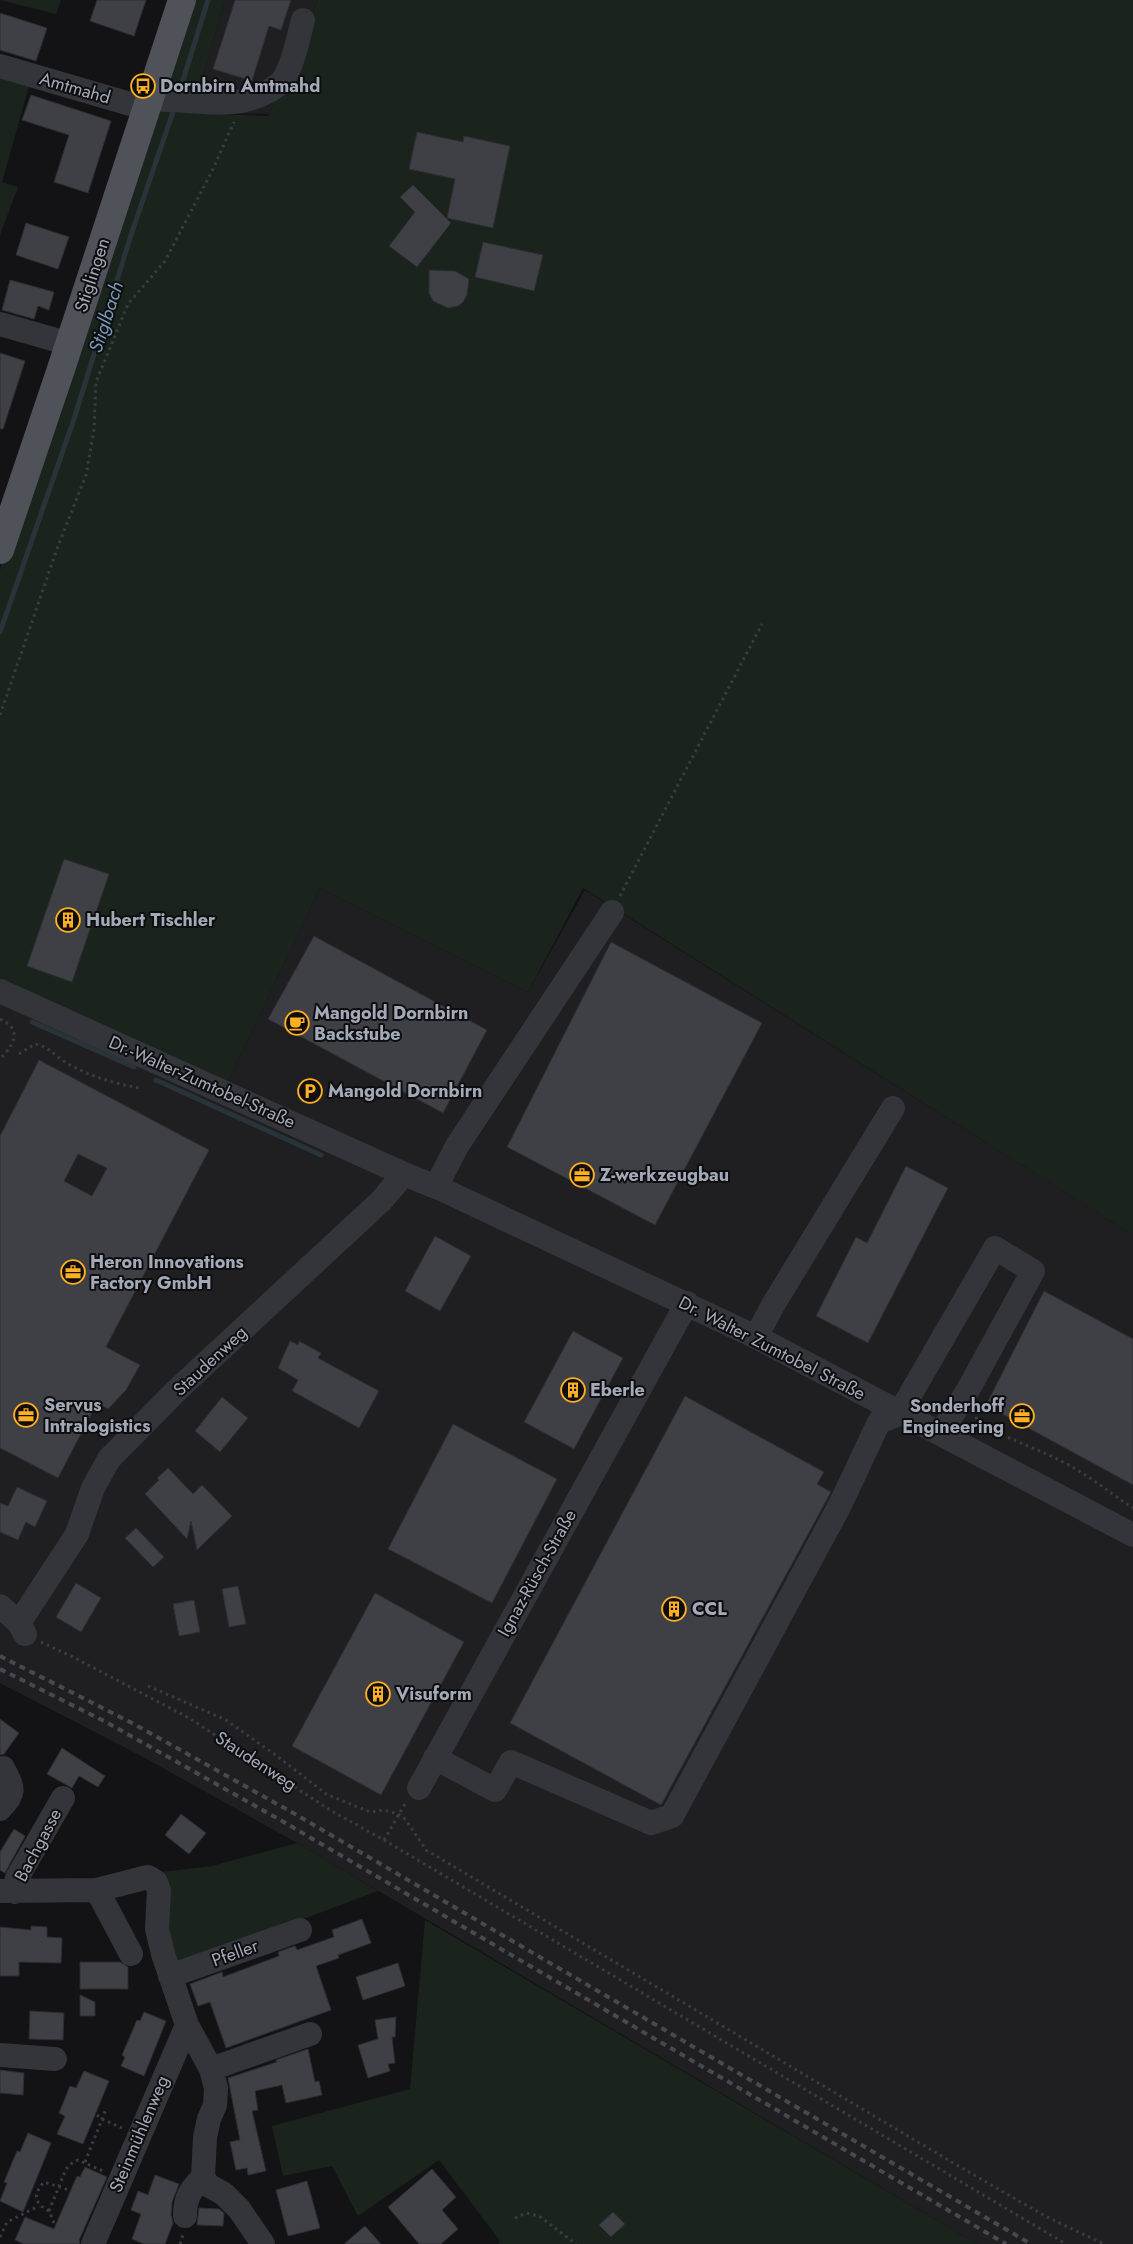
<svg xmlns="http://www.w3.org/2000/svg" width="1133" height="2244" font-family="Jost,sans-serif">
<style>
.built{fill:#1f1f22}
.green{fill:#1b241c}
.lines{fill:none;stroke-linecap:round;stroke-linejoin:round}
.stream{stroke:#28333a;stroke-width:5}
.building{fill:#3f4045;stroke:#2d2d32;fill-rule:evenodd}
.path{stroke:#3a3c42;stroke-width:3;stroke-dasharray:2.5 4;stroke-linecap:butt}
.minor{stroke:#34353b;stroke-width:24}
.major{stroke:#50525a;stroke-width:28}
.rail{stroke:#474950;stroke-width:4;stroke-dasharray:6 5;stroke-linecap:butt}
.labels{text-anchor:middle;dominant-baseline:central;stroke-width:4;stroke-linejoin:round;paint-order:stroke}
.poi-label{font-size:18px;font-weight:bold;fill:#a3aab7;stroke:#0e0e10;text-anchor:start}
.street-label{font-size:18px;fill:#a3aab7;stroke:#0e0e10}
.water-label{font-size:19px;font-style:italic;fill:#779ab6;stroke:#0e0e10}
</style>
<rect width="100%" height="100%" fill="#131315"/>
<path class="built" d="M225 0H318L269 114 192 113Z
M320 888 528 992 585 890 1133 1235V2244H977L297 1843 145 1758 0 1683V988L224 1090Z"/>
<path class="green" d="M0 0H61L56 14Z
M192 0H225L192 113 268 116 318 0H1133V1235L583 888 528 992 320 888 224 1090 0 988V570L13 524Z
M0 75 30 83 2 182 18 187 0 235Z
M297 1843 378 1891 175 1967 165 1938 161 1872 212 1866Z
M425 1920 977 2244H498L500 2241 439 2160 358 2216 332 2166 283 2176 272 2126 410 2089Z"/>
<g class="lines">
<path class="stream" d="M179 93 208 0
M0 632 74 419 131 235 175 106
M32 1022 134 1067
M156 1080 321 1155"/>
</g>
<path class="building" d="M97 0H146L134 36 90 21Z
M235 0H291L281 30 269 26 252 81 213 69Z
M0 13 47 28 36 61 0 50Z
M31 95 111 121 88 193 54 182 69 135 22 120Z
M417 132 463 142 464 136 510 146 493 228 447 218 455 179 409 169Z
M413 185 451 223 417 267 389 246 415 212 400 197Z
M26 223 69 237 58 269 16 255Z
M483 242 543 255 534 291 475 277Z
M429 270 455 271 469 279 467 295 463 302 458 306 448 308 433 301 429 293Z
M10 280 54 292 49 310 38 306 34 319 2 310Z
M0 353 25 361 3 429H0Z
M64 859 109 874 72 982 27 966Z
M314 936 487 1030 443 1113 268 1019Z
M611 942 762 1023 655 1225 507 1147Z
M39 1060 209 1150 106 1347 140 1365 126 1390 108 1409 97 1403 58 1478 0 1448V1136ZM78 1154 107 1168 92 1196 64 1181Z
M906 1166 948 1188 868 1343 816 1316 856 1237 867 1243Z
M435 1236 471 1256 440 1311 405 1291Z
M1044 1291 1133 1339V1485L986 1405Z
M573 1331 623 1358 574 1449 524 1422Z
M290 1341 298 1345 299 1341 321 1353 318 1358 379 1391 359 1428 292 1391 298 1380 278 1368Z
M685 1396 824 1472 817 1484 831 1492 661 1805 510 1723Z
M222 1397 248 1418 220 1452 195 1431Z
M453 1424 557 1479 492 1603 388 1549Z
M168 1468 193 1494 202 1485 232 1516 197 1550 191 1521 187 1539 145 1494 159 1480 157 1478Z
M17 1487 47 1501 35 1527 26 1522 18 1540 0 1532V1503L8 1506Z
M136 1528 164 1557 153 1567 125 1538Z
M76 1583 101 1598 81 1632 56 1617Z
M238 1586 246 1624 229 1627 222 1589Z
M375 1593 464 1642 381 1795 292 1746Z
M194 1600 200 1632 179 1636 173 1604Z
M0 1719 19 1733 4 1754 0 1755Z
M62 1748 105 1776 98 1787 79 1776 72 1788 47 1774Z
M181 1814 206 1833 189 1854 165 1835Z
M14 1829 25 1836 5 1873 0 1870V1852Z
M362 1919 371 1943 338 1955 339 1958 316 1966 331 2010 226 2048 210 2002 198 2006 190 1984 222 1972 223 1977 279 1956 278 1952 295 1946 297 1950 334 1937 332 1930Z
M31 1926 47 1927V1937L62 1938 61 1963 19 1962V1976H0V1927L31 1930Z
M80 1962H120L128 1967V1989H80Z
M398 1963 405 1986 363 2000 356 1977Z
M80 1995 95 2002V2016H80Z
M30 2011 64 2013 63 2040 29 2039Z
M144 2012 166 2021 144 2076 121 2066 125 2057 122 2055 137 2020 140 2021Z
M396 2017 395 2037H392L395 2063 388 2064 390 2071 368 2078 358 2045 378 2039 375 2020Z
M308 2049 315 2082 319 2081 322 2095 286 2103 282 2085 255 2091 258 2110 252 2111 266 2171 248 2175 247 2168 236 2170 230 2142 240 2140 228 2078 277 2062 276 2060Z
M0 2070 24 2073 23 2095 0 2093Z
M84 2071 109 2081 83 2144 57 2134 65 2116 59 2113 70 2086 76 2088Z
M28 2133 51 2143 23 2212 0 2201 7 2183 4 2182 17 2151 20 2152Z
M85 2167 107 2177 79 2240 80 2244H24L15 2240 25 2217 54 2229 77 2176 80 2177Z
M432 2169 456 2197 442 2210 458 2229 441 2244H419L388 2207Z
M155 2175 179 2184 172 2202 171 2215 173 2223 165 2244H144L132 2239 141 2214 131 2210 138 2191 148 2195Z
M307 2181 320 2228 288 2236 276 2190Z
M199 2208 219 2209 224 2213 223 2226 197 2225Z
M613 2212 625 2224 611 2237 599 2225Z
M365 2226 381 2244H344Z"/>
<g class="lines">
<path class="path" d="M0 715 58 546 86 475 94 430 96 382 128 304 165 261 212 171 234 122
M620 896 762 624
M0 1019C23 1030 14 1044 1 1058
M19 1054 35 1044C49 1047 53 1054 65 1062 88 1076 113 1083 139 1088
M330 1095 349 1094
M976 1417 978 1422C1006 1439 1037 1448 1065 1463 1090 1476 1110 1493 1133 1508
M41 1642 71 1656 189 1718 330 1810 384 1840 1066 2244
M148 1686 226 1720 277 1756 326 1794 370 1812 383 1810 398 1814 406 1820 426 1850 955 2164 1045 2216 1104 2244
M384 1840 406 1802
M97 2115 102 2119 122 2128
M85 2162 106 2109
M49 2211C35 2204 32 2195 44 2182L72 2191
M515 2218 526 2213 539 2216 576 2244
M54 2223 49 2211 66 2169 73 2162 78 2160 103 2171
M0 2237 7 2222 39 2206
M180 2244 183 2234"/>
<path class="minor" d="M0 66 130 104C137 102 145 100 152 100 192 98 233 112 269 91 276 87 283 82 286 75 295 58 298 38 303 20
M0 324 70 344
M0 991 404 1174 439 1188 756 1337 1133 1535
M439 1188 440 1179 457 1146 612 912
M756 1337 773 1305 893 1108
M0 1606 19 1623 25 1634
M19 1623 77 1534 93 1488 109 1459 177 1390 381 1201 404 1174
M435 1758 495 1790 511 1762 651 1823 672 1816 840 1505 879 1422 899 1414 995 1248 1033 1271 968 1390 940 1434
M419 1788 687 1303
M0 1809C17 1792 13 1788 3 1768
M97 1890 131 1954
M0 1891 97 1890 148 1877 156 1882 159 1891 157 1929 163 1954 187 2025 211 2069 216 2088 215 2105 209 2119 205 2137 203 2177 208 2185 224 2194 239 2209 263 2244
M15 1892 17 1878 63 1798
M170 1976 300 1930
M0 2055 55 2059
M211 2069 310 2034
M185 2216C185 2198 190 2190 203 2177
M93 2244 187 2025"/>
<path class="major" d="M0 550 61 369 182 0"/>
<path class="rail" d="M0 1656 132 1723 295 1814 1031 2244
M0 1669 106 1722 282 1821 1006 2244"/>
</g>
<defs>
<g id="bus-ring" transform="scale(1.25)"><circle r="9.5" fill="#0e0e10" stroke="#ffb022" stroke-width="1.5"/><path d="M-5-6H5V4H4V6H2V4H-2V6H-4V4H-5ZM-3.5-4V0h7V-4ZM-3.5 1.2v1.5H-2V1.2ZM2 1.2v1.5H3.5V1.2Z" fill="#ffb022"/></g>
<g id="building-ring" transform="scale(1.25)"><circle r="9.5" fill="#0e0e10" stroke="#ffb022" stroke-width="1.5"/><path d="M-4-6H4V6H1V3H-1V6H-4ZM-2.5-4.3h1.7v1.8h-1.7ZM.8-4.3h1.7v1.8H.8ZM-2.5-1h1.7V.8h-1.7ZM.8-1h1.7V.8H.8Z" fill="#ffb022"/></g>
<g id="cafe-ring" transform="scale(1.25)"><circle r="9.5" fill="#0e0e10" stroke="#ffb022" stroke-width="1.5"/><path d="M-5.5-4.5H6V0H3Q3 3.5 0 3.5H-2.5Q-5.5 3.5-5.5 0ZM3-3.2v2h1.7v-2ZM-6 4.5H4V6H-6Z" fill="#ffb022"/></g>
<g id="parking-ring" transform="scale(1.25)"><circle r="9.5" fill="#0e0e10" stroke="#ffb022" stroke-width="1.5"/><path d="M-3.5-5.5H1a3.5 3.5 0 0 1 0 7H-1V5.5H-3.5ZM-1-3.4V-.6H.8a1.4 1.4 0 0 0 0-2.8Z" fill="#ffb022"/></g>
<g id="office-ring" transform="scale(1.25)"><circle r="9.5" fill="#0e0e10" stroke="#ffb022" stroke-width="1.5"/><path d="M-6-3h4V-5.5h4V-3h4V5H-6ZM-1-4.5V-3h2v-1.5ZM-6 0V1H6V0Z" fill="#ffb022"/></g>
</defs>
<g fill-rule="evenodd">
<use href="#bus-ring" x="143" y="86"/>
<use href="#building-ring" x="68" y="920"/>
<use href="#cafe-ring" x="297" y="1023"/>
<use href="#parking-ring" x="310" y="1091"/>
<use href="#office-ring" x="582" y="1175"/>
<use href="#office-ring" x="73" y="1272"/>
<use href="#building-ring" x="573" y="1390"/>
<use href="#office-ring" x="26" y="1415"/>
<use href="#office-ring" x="1022" y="1416"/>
<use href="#building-ring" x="674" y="1609"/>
<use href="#building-ring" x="378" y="1694"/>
</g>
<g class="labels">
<g class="poi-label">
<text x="160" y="86">Dornbirn Amtmahd</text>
<text x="86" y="920">Hubert Tischler</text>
<text x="314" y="1013">Mangold Dornbirn<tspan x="314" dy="21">Backstube</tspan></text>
<text x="328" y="1091">Mangold Dornbirn</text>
<text x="600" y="1175">Z-werkzeugbau</text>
<text x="90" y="1262">Heron Innovations<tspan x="90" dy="21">Factory GmbH</tspan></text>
<text x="590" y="1390">Eberle</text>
<text x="44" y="1405">Servus<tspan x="44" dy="21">Intralogistics</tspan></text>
<text x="1004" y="1406" text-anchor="end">Sonderhoff<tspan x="1004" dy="21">Engineering</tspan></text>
<text x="692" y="1609">CCL</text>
<text x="396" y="1694">Visuform</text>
</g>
<g class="street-label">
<text transform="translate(75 88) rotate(16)">Amtmahd</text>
<text transform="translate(92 275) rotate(-72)">Stiglingen</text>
<text transform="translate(202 1082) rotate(24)">Dr.-Walter-Zumtobel-Straße</text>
<text transform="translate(772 1348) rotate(27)">Dr. Walter Zumtobel Straße</text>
<text transform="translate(210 1361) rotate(-43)">Staudenweg</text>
<text transform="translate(537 1573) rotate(-61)">Ignaz-Rüsch-Straße</text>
<text transform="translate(256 1761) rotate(33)">Staudenweg</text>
<text transform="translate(38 1845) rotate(-62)">Bachgasse</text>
<text transform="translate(235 1953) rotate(-20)">Pfeller</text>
<text transform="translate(139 2134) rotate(-67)">Steinmühlenweg</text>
</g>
<g class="water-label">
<text transform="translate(106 317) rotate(-72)">Stiglbach</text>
</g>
</g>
</svg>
